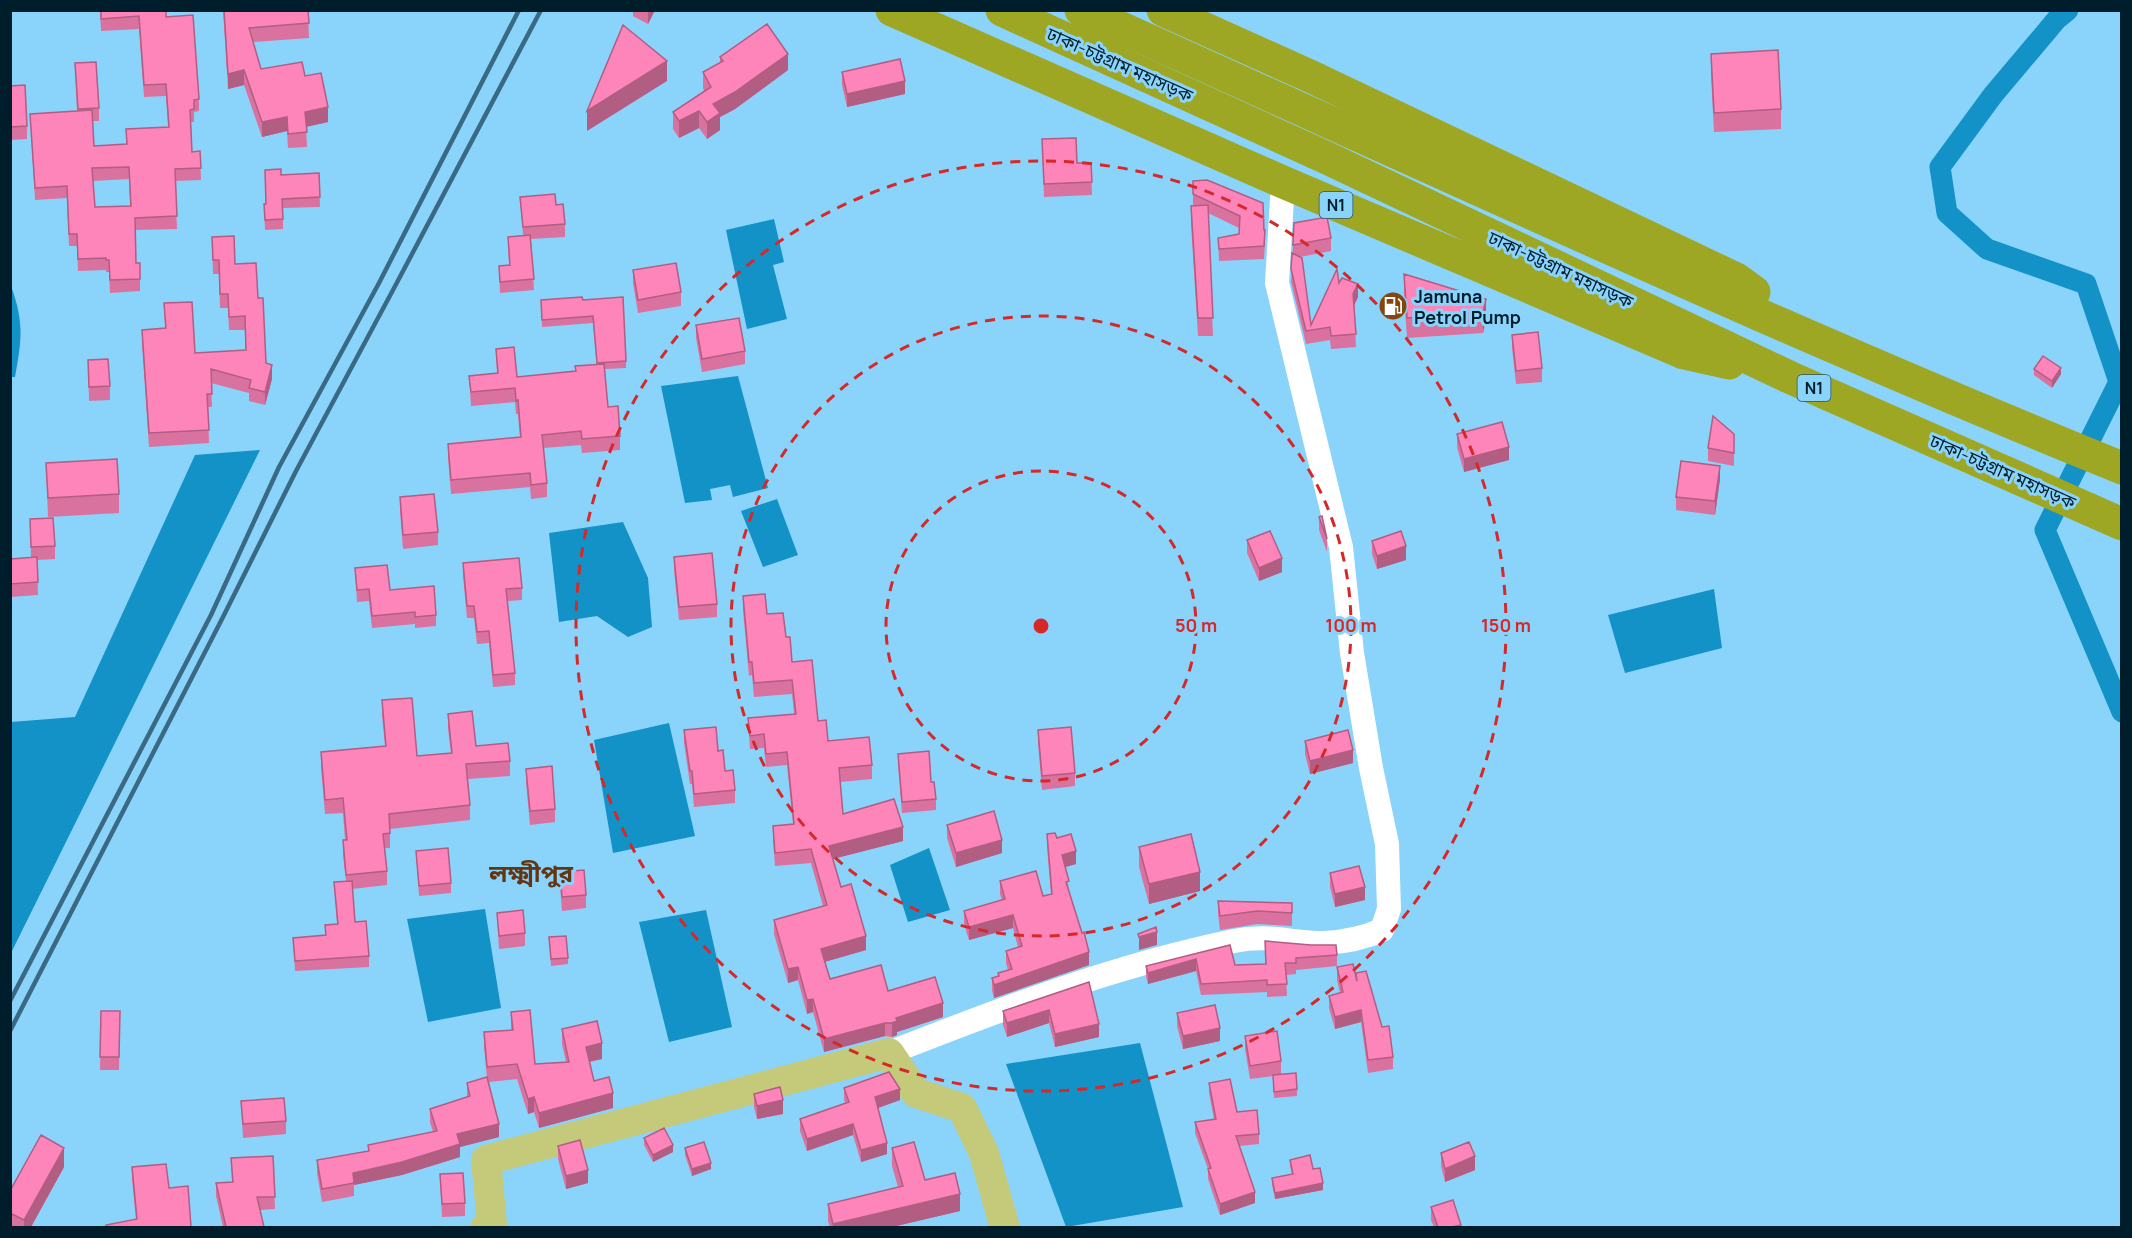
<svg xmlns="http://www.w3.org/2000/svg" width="2132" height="1238" font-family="Manrope,'Noto Sans Bengali',sans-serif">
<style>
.water{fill:#1292c6}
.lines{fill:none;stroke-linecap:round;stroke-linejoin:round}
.canal{stroke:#1292c6;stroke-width:21}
.minor{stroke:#fff;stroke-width:24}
.major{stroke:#c5ca7b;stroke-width:30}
.highway{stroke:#9ea723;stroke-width:33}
.rail{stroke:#3a6983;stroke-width:4.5}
.wall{fill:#da72a0;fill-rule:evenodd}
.shaded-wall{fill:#b25d82}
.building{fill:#fe85ba;stroke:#b25d82;stroke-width:1.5;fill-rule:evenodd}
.ring{fill:none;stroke:#d62828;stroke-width:3;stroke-dasharray:10 8}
.labels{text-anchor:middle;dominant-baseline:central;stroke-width:6;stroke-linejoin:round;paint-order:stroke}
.shield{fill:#8ad3fb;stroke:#29546a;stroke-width:1.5}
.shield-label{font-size:16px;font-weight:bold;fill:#001d2c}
.street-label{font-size:18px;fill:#001d2c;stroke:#8ad3fb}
.poi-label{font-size:18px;font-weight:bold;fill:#001d2c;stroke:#8ad3fb;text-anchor:start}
.district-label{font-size:24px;font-weight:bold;fill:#633513;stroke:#8ad3fb}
.centre{fill:#d62828;stroke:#8ad3fb;stroke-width:3}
.ring-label{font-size:18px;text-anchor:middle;font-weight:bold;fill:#d62828;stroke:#8ad3fb;stroke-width:6;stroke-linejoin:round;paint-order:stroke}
</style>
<rect width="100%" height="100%" fill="#8ad3fb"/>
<path class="water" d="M774 219 784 262 773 265 787 319 747 329 726 230Z
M11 286C24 322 22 339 15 377H11Z
M738 376 768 488 733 497 730 485 710 489 712 500 685 503 661 386Z
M260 450 11 953V722L75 717 195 455Z
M777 499 798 555 763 567 741 511Z
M623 522 648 578 652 627 628 637 597 616 559 622 549 533Z
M1714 589 1722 648 1625 673 1608 615Z
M669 723 695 836 613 853 594 740Z
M929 848 950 910 908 922 890 865Z
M485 909 501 1008 428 1022 407 919Z
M706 910 732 1027 669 1042 639 922Z
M1140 1043 1183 1207 1066 1227 1006 1064Z"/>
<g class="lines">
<path class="canal" d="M2068 10 2057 19 1993 95 1940 167 1947 213 1987 249 2086 284 2119 382 2045 530 2122 712"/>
<path class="minor" d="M889 1053C1001 1009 1116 965 1234 941 1269 934 1291 943 1324 943 1344 942 1364 938 1382 930L1389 909 1387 844 1371 768 1352 653 1341 547 1277 283 1283 182"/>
<path class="major" d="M485 1228 492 1224 486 1160 889 1053 916 1093 962 1108 984 1153 1005 1228"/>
<path class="highway" d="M892 10 1283 182 1684 353 1729 363
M1002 10 1327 158 1789 377 2122 524
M1081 10C1427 165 1771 326 2122 468
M1163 10 1312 77 1736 279 1754 292"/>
<path class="rail" d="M10 1001 211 615 279 467 379 283 519 10
M10 1031 222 619 296 471 393 290 541 10"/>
</g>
<path class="wall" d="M100 10H166V17L199 99V111L194 112V122H191L192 152 200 151 201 180 175 181 177 229 135 230 136 263H140V291L110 293 109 272H106V270L78 271 77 246H69L67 198 35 200 30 114 77 111 75 63 99 108V121H93L94 146 126 144V129L168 127 166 96 144 97 139 29 101 31ZM129 179 130 206 95 207 93 181Z
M223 10H308L309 38 253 42 261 69 305 76 328 122 306 127 307 147 288 148 287 131 262 137 244 85 228 89Z
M633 10H655L648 24 633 16Z
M1711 54 1781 109V129L1714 132 1711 74Z
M720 57 788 70 735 109 720 117V130L707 139 699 128 679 138 673 129V112L704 91 703 88V72L720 63Z
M842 72 905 94 847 107 842 85Z
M10 86 27 126V139L10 140Z
M1042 139 1077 163H1091L1092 195 1044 197Z
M319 173 320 207 283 208V229L265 230 264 204H266L281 175Z
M1193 181 1264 230 1265 242 1264 259 1219 261 1218 238 1239 234V228L1208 213 1213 336H1198L1191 224V206L1193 205Z
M520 197 556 205 565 224V237L531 239 534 290 500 293 499 266H509L508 237 523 235Z
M212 237 235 264 258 298 266 363 272 379 265 405 249 401V393L211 383 212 407H208L209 443 149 447 142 343V330L165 328 164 303 195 353 245 350V330H229L228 308H220L219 274H213Z
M1331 238V251L1300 257 1311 325 1339 283 1358 297 1354 306 1356 347 1331 349 1330 340 1306 344 1291 282 1293 245Z
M633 270 681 292V306L638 313 633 283Z
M1404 274 1486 299V319L1483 333 1407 338 1404 294Z
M541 300H583L626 361V368L605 369 608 407 620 436V450L582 453 581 445 544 448 547 483V497L531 499 530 487 451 494 448 458V444L520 438 518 414H516L515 402 471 406 469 376 497 373 496 349 517 377 575 371 597 364 593 323 542 327Z
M696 325 745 351V364L702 372 696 338Z
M1512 335 1542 368V382L1516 384 1512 348Z
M88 360 110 386V400L89 401Z
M2034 369 2061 374 2052 388 2034 375Z
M1457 434 1509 460 1464 472 1457 447Z
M1734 434V466L1708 461V448Z
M46 463 119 494V513L48 517Z
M1720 479 1715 515 1676 510V497Z
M400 497 438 532V545L403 549 400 510Z
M1319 517 1327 539V552L1319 530Z
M30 519 55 546V559L37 560 38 595 10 597V559L31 557Z
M1247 540 1282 572 1259 581 1247 553Z
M1372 541 1406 560 1377 569 1372 554Z
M674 557 717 604V617L679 620 674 570Z
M463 563 522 588V600L507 601 515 673V685L493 687 489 643 477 644 474 618H467L463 576Z
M355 568 390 590 436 615V626L415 628V624L372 628 369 601 357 602Z
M743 596 767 614 786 637 792 662 828 741 872 765V779L840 782 843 814 903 841 832 859 841 887 866 950 824 962 830 979 888 991 943 1017 897 1032V1035L892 1037 885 1036 824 1052 813 1012 807 1014 798 980 788 983 774 934V920L823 906 811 863 775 866 773 840V826L793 824 787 765 766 767 764 748 750 749 748 718 794 714 792 694 754 697 752 675 749 676 743 610Z
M382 700 417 756 451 753 448 729V714L476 746 510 761V776L468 779 470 805V820L390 829V848H385L387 871V885L352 889 355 922 369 956V967L295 971 293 938 325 935V925L337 924 334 882 346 881 343 855V840H345L343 813 325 814 321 767V752L385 746 382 715Z
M684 730 718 751 725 771 735 790V803L694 807 692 784H690L684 743Z
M1038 730 1075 773V786L1042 790 1038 743Z
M1305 741 1353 763 1310 774 1305 754Z
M898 754 931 782 936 799V810L902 813 898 764Z
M526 769 555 809V822L530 825 526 782Z
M947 825 1002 853 956 867 947 838Z
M1047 834 1057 838 1076 864 1065 867 1069 890 1089 965 994 998 992 991V978L998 976V973L1008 970 1006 963V951L1018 947 1013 928 969 940 964 924V911L1002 900 1000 894V881L1043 896 1051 894 1047 847Z
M1139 847 1200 891 1149 904 1139 867Z
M416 851 451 883V893L419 896Z
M560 872 586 895V908L562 911 560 885Z
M1330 873 1365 900 1335 907 1330 887Z
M1218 901 1292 903V926L1257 924 1220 930 1218 914Z
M497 913 525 933V946L499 949Z
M549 937 568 958V964L551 966Z
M1265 941 1337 955V966L1296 970V974L1286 975 1287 996 1267 997V992L1201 995 1196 971 1148 984 1146 977V966L1230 945 1235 965 1265 964Z
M1337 967 1356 977 1382 1027 1393 1057V1069L1368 1073 1361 1022 1335 1029 1329 1008V996L1340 993 1337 980Z
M1089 982 1099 1037 1055 1047 1049 1023 1007 1037 1003 1025V1011Z
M101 1011H120L119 1070H100Z
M511 1012 535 1064 566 1062 562 1044V1029L602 1059 590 1062 594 1081 613 1108 539 1128 534 1112 528 1114 517 1079 489 1082 499 1137 460 1147V1157L402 1175 354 1185V1196L322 1202 317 1173V1160L368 1151V1145L433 1132 430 1122V1109L467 1097V1083L487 1078 484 1047V1032L511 1030Z
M1177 1013 1220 1041 1183 1049 1177 1026Z
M1245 1036 1281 1061V1074L1297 1089V1096L1274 1098 1273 1076 1250 1079 1245 1049Z
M1209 1083 1259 1134V1144L1239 1146 1255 1203 1220 1215 1208 1179V1169L1195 1133V1122L1214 1120 1209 1093Z
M844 1088 900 1100 878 1108 887 1154 861 1162 853 1135 807 1151 800 1131V1119L845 1103 844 1099Z
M754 1094 783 1114 757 1119 754 1107Z
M241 1101 286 1121V1134L243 1138Z
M644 1138 673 1152 653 1162 644 1145Z
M558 1146 588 1183 566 1189 558 1159Z
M685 1148 711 1169 692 1176 685 1155Z
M892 1148 925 1180 960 1211 892 1227H830L828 1221V1204L898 1187 892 1166Z
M1441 1153 1475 1170 1445 1182 1441 1166Z
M273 1156 275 1209 260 1210 264 1227H223L216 1196V1183L232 1182 231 1158Z
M1290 1160 1313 1169 1323 1190 1275 1199 1272 1185V1178L1292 1174 1290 1166Z
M64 1167 31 1227H10V1191Z
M132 1167 169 1188 191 1227 136 1220 132 1179Z
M440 1174 465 1203V1216L442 1217Z
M1431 1207 1461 1227H1434L1431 1220Z"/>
<path class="shaded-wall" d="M649 10H655L648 24V13Z
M788 54V70L735 109 720 117V130L707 139V122L713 104Z
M667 61V81L587 131V111Z
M244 70V85L228 89V74Z
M905 81V94L847 107V94Z
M328 107V122L305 127V112Z
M699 111V128L679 138V121Z
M287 117V131L262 137V122Z
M1358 284V297L1353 307V294Z
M1486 299V319L1483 333V313Z
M272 365V379L265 405V392Z
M2061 368V374L2052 388V381Z
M1509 447V460L1464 472V459Z
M1720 466V479L1715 515V501Z
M1406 546V560L1377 569V556Z
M1282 558V572L1259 581V568Z
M1353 750V763L1310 774V761Z
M903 827V841L829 860V846Z
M1002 840V853L956 867V853Z
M1076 851V864L1062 868V855Z
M1200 872V891L1149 904V884Z
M1365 887V900L1335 907V894Z
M1013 915V928L969 940V927Z
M1157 932V945L1139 950V937Z
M866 936V950L821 963V949Z
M1089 952V965L994 998V985Z
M1196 959V971L1148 984V973Z
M798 967V980L788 983V969Z
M813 999V1012L807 1014V1000Z
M943 1003V1017L897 1032V1035L892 1037V1023L896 1018Z
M1049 1010V1023L1007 1037V1023Z
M1361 1010V1022L1335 1029V1017Z
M885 1023V1036L824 1052V1039Z
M1099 1024V1037L1055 1047V1034Z
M1220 1028V1041L1183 1049V1036Z
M602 1043V1059L586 1062V1047Z
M900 1089V1100L875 1109V1097Z
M613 1093V1108L539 1128V1113Z
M534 1097V1112L528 1114V1099Z
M783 1100V1114L757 1119V1106Z
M499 1124V1137L460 1147V1157L402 1175 354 1185 353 1173 457 1134Z
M853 1124V1135L807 1151V1139Z
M887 1143V1154L861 1162V1150Z
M673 1145V1152L653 1162V1155Z
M64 1148V1167L31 1227H24V1220Z
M1475 1156V1170L1445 1182V1169Z
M711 1163V1169L692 1176V1169Z
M588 1170V1183L566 1189V1176Z
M1323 1183V1190L1275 1199V1193Z
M1255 1192V1203L1220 1215V1204Z
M960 1194V1211L892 1227H833V1224Z"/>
<path class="building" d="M101 10H166V17L193 15 199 99 194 100V109L190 110 192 152 200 151 201 168 175 169 177 216 135 218 136 263H140V279L110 280 109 260H106V258L78 259 77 234H69L67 186 35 188 30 114 92 110 94 146 127 144 126 129 169 127 166 84 144 85 139 16 101 19ZM129 167 131 206 95 207 92 168Z
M224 10H308L309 23 249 28 261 69 302 62 305 76 321 73 328 107 305 112 307 132 288 134 287 117 262 122 244 70 228 74Z
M767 24 788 54 735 92 713 104 720 113 707 122 699 111 679 121 673 112 711 87 703 72 723 61 720 57Z
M623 25 667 61 587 111Z
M1778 50 1781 109 1714 113 1711 54Z
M900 59 905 81 847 94 842 72Z
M96 62 99 108 78 109 75 63Z
M25 85 27 126 10 127V86Z
M1076 138 1077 163H1091L1092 182 1044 184 1042 139Z
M281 169V175L319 173 320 197 282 199 283 219 265 220 264 204H266L265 170Z
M1207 180 1263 203 1264 230H1265L1264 246 1219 249 1218 238 1239 234 1240 216 1193 194V181Z
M555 194 556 205 563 204 565 224 523 227 520 197Z
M1208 205 1213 318H1198L1191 206Z
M1327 217 1331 238 1293 245 1294 223Z
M530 235 534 279 500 282 499 266 510 265 508 237Z
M234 236 235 264 256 263 258 298H263L266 363 272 365 265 392 249 388 251 380 211 369 212 394H207L209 430 149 433 142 330 166 328 164 303 192 302 195 353 246 350 245 316 229 317 228 294H220L219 260H213L212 237Z
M1292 253 1302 258 1311 325 1337 269 1339 283 1342 278 1358 284 1353 294 1356 334 1331 336 1330 327 1306 331 1291 269Z
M676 263 681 292 638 300 633 270Z
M1404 274 1486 299 1483 313 1407 318Z
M582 297 583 300 623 297 626 361 597 363 593 316 542 320 541 300Z
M739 318 745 351 702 359 696 325Z
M1538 332 1542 368 1516 371 1512 335Z
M514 347 517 377 576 371 575 366 604 364 608 407 618 406 620 436 582 439 581 431 542 435 547 483 531 485 530 473 451 480 448 444 521 437 518 400 516 401 515 388 471 392 469 376 498 373 496 349Z
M2043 356 2061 368 2052 381 2034 369Z
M108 359 110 386 89 387 88 360Z
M1713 416 1734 434V453L1708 448Z
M1502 422 1509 447 1464 459 1457 434Z
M117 459 119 494 48 498 46 463Z
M1681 461 1720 466 1715 501 1676 497Z
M434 494 438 532 403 535 400 497Z
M1322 516 1327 539 1319 517Z
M53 518 55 546 31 547 30 519Z
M1270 531 1282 558 1259 568 1247 540Z
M1401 531 1406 546 1377 556 1372 541Z
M712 553 717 604 679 607 674 557Z
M37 557 38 582 10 584V559Z
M519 558 522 588 506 589 515 673 493 675 489 631 477 632 474 606H467L463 563Z
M387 565 390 590 434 586 436 615 415 617V612L372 616 369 589 357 590 355 568Z
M765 594 767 614 783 613 786 637H790L792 662 812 660 818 721 826 720 828 741 869 737 872 765 839 768 843 814 894 799 903 827 829 846 841 887 851 884 866 936 821 949 830 979 881 965 888 991 935 977 943 1003 896 1018 897 1021 892 1023H885L824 1039 813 999 807 1000 798 967 788 969 774 920 827 905 811 849 775 853 773 826 794 824 787 752 766 754 764 734 750 736 748 718 796 714 792 680 754 683 752 662H749L743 596Z
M412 698 417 756 452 753 448 714 472 711 476 746 508 743 510 761 466 764 470 805 389 814 390 833 383 834 387 871 346 875 343 840H347L343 798 325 800 321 752 386 746 382 700Z
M716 727 718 751 723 750 725 771 733 770 735 790 694 794 692 771H690L684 730Z
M1071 727 1075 773 1042 776 1038 730Z
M1348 730 1353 750 1310 761 1305 741Z
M929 751 931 782H934L936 799 902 802 898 754Z
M552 766 555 809 530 811 526 769Z
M994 811 1002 840 956 853 947 825Z
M1055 833 1057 838 1071 834 1076 851 1062 855 1069 881 1066 882 1082 933 1084 932 1089 952 994 985 992 978 999 976 998 973 1012 969 1006 951 1022 946 1013 915 969 927 964 911 1005 899 1000 881 1036 871 1043 896 1052 894 1047 834Z
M1191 834 1200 872 1149 884 1139 847Z
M448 848 451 883 419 886 416 851Z
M1359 866 1365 887 1335 894 1330 873Z
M584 870 586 895 562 897 560 872Z
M352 881 355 922 366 921 369 956 295 961 293 938 326 935 325 925 338 924 334 882Z
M1218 901 1292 903V913L1257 911 1220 916Z
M523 910 525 933 499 936 497 913Z
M1156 927 1157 932 1139 937 1138 934Z
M566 936 568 958 551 959 549 937Z
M1265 941 1311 945H1336L1337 955 1296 958V963H1285L1287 984 1267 985V980L1201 984 1196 959 1148 973 1146 966 1230 945 1235 965 1266 964Z
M1353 964 1357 981 1356 973 1366 971 1382 1027 1389 1026 1393 1057 1368 1060 1361 1010 1335 1017 1329 996 1343 992 1337 967Z
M1089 982 1099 1024 1055 1034 1049 1010 1007 1023 1003 1011Z
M1215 1005 1220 1028 1183 1036 1177 1013Z
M530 1010 535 1064 569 1062 562 1029 597 1021 602 1043 586 1047 594 1081 609 1077 613 1093 539 1113 534 1097 528 1099 517 1064 487 1067 484 1032 513 1030 511 1012Z
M101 1011H120L119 1057H100Z
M1277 1031 1281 1061 1250 1066 1245 1036Z
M889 1072 900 1089 875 1097 887 1143 861 1150 853 1124 807 1139 800 1119 849 1102 844 1088Z
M1296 1073 1297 1089 1274 1092 1273 1075Z
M487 1077 499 1124 457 1134 460 1144 402 1162 353 1173 354 1183 322 1189 317 1160 369 1151 368 1145 437 1131 430 1109 470 1096 467 1083Z
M1230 1079 1237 1112 1257 1110 1259 1134 1236 1136 1255 1192 1220 1204 1208 1169 1211 1168 1195 1122 1216 1119 1209 1083Z
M780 1087 783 1100 757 1106 754 1094Z
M284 1098 286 1121 243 1124 241 1101Z
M664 1128 673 1145 653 1155 644 1138Z
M41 1135 64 1148 24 1220 10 1213V1191Z
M580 1140 588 1170 566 1176 558 1146Z
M704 1142 711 1163 692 1169 685 1148Z
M914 1142 925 1180 955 1173 960 1194 833 1224 828 1204 903 1186 892 1148Z
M1469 1142 1475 1156 1445 1169 1441 1153Z
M1310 1155 1313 1169 1320 1168 1323 1183 1275 1193 1272 1178 1293 1174 1290 1160Z
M273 1156 275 1197H257L264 1227H226L216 1183 233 1182 231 1158Z
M166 1164 169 1188 188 1186 191 1227H106V1225L137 1219 132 1167Z
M463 1173 465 1203 442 1204 440 1174Z
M1453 1200 1461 1225 1452 1227H1438L1431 1207Z"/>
<g class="ring">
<circle cx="1041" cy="626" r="155"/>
<circle cx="1041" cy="626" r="310"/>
<circle cx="1041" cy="626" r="465"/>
</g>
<defs>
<g id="fuel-disc" transform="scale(1.5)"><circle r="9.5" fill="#86450f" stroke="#8ad3fb"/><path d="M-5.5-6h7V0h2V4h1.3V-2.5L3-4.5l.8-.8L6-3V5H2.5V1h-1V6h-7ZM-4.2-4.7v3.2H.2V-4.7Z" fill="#fff"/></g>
</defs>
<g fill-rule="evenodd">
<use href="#fuel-disc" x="1393" y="306"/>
</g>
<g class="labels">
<g class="shield">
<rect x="1319.5" y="192" width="33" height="26" rx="4.5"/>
<rect x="1797.5" y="375" width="33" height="26" rx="4.5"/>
</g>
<g class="shield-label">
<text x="1336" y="205">N1</text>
<text x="1814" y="388">N1</text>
</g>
<g class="street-label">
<text transform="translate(1120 64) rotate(24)">ঢাকা-চট্টগ্রাম মহাসড়ক</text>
<text transform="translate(1561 269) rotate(25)">ঢাকা-চট্টগ্রাম মহাসড়ক</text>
<text transform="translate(2003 471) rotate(24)">ঢাকা-চট্টগ্রাম মহাসড়ক</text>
</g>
<g class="poi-label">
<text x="1414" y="296">Jamuna<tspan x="1414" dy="21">Petrol Pump</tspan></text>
</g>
<g class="district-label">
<text x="531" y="872">লক্ষ্মীপুর</text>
</g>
</g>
<circle cx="1041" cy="626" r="9" class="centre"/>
<g class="ring-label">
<text x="1196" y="632">50 m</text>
<text x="1351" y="632">100 m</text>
<text x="1506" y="632">150 m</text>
</g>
<rect width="2132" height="1238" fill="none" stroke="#001d2c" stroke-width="24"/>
</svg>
